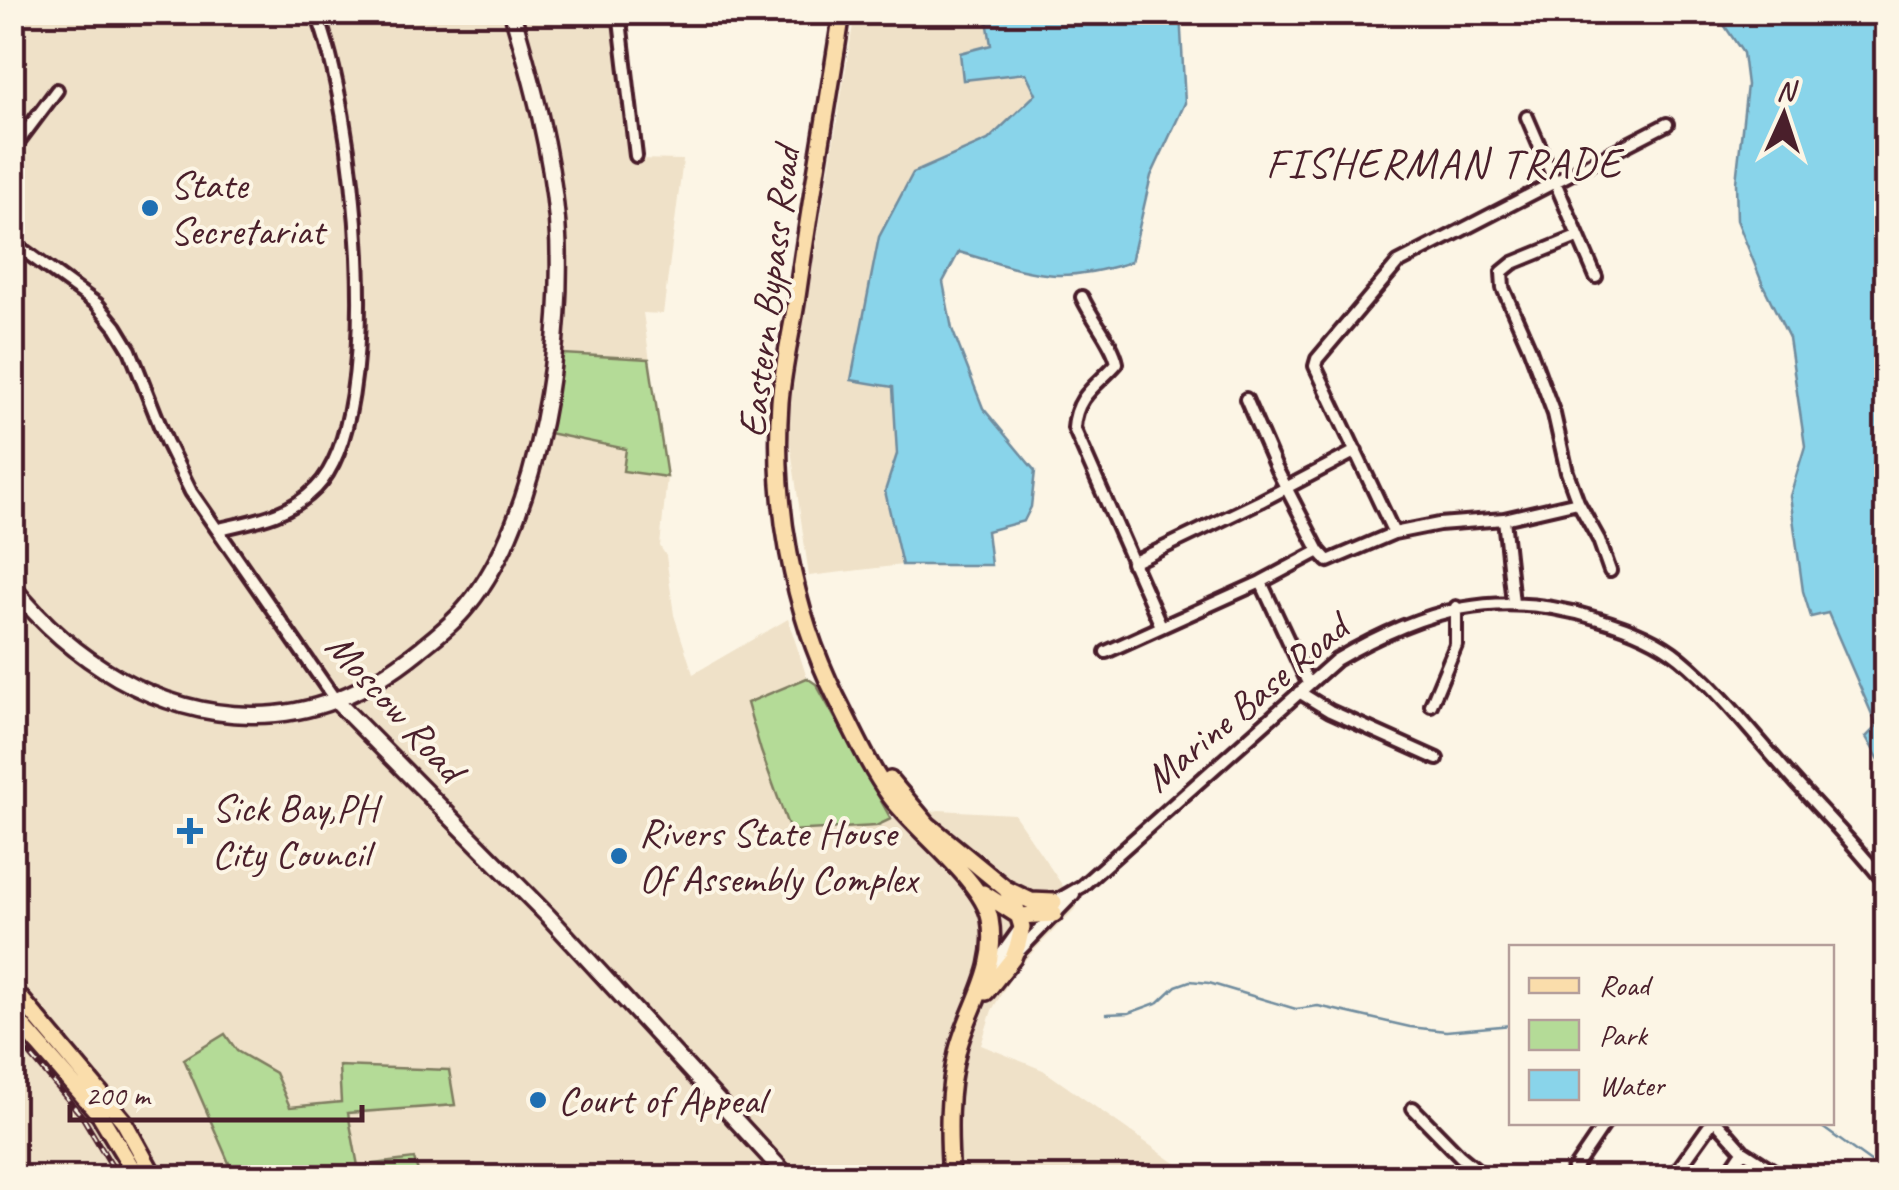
<svg xmlns="http://www.w3.org/2000/svg" width="1899" height="1190" font-family="Caveat,sans-serif">
<style>
.built{fill:#efe1c8}
.green{fill:#b4db97;stroke:#7f7d61;stroke-width:2.5}
.water{fill:#89d4ea;stroke:#708c9e;stroke-width:2.5}
.lines{fill:none;stroke-linecap:round;stroke-linejoin:round}
.stream{stroke:#708c9e;stroke-width:2.5}
.street-casing{stroke:#4a1f2b;stroke-width:18}
.secondary-casing{stroke:#4a1f2b;stroke-width:21}
.primary-casing{stroke:#4a1f2b;stroke-width:22}
.street{stroke:#fcf5e5;stroke-width:10}
.secondary{stroke:#fcf5e5;stroke-width:14}
.primary{stroke:#faddab;stroke-width:15}
.rail-casing{stroke:#4a1f2b;stroke-width:6}
.rail{stroke:#fcf5e5;stroke-width:2.5;stroke-dasharray:8;stroke-linecap:butt}
.poi-dot{fill:#1f6fb2;stroke:#fcf5e5;stroke-width:4}
.labels{text-anchor:middle;dominant-baseline:central;stroke-width:8;stroke-linejoin:round;paint-order:stroke}
.poi-label{font-size:40px;fill:#4a1f2b;stroke:#fcf5e5;text-anchor:start}
.street-label{font-size:40px;fill:#4a1f2b;stroke:#fcf5e5}
.neighbourhood-label{font-size:42px;letter-spacing:2.5px;fill:#4a1f2b;stroke:#fcf5e5}
</style>
<rect width="100%" height="100%" fill="#fcf5e5"/>
<filter id="ink" filterUnits="userSpaceOnUse"><feTurbulence type="fractalNoise" baseFrequency=".01" numOctaves="2"/><feDisplacementMap in="SourceGraphic" scale="20" xChannelSelector="R" yChannelSelector="G"/><feConvolveMatrix kernelMatrix="1 2 1 2 8 2 1 2 1" color-interpolation-filters="sRGB"/></filter>
<g filter="url(#ink)">
<path class="built" d="M12 13H615L633 159 683 160 663 314 643 313 667 477 660 546 666 556 674 615 693 674 788 619 807 678 816 684 891 819 939 810 1014 814 1077 907 1016 969 992 1010 981 1045 1043 1070 1195 1177H13Z
M855 13H986L991 45 1027 73 1036 94 988 140 913 173 879 237 851 379 893 386 897 454 885 491 902 565 809 576 787 421Z"/>
<path class="green" d="M563 354 649 359 667 477 623 471 626 449 549 433Z
M807 678 816 684 891 819 876 826 790 831 761 751 747 703Z
M225 1034 237 1051 275 1073 290 1107 341 1102 339 1066 449 1070 455 1105 348 1113 358 1166 414 1159 420 1177H235L184 1059Z"/>
<path class="water" d="M986 13H1180L1185 103 1151 176 1131 262C1053 286 1033 273 959 252L943 282 952 329 983 408 1035 471 1031 507 1024 521 987 531 991 565H902L885 491 897 454 893 387 851 380 879 237 913 173 988 140 1036 94 1026 73 963 80 960 53 991 45Z
M1716 13H1886V772L1866 737 1877 726 1828 613 1811 617 1803 591 1790 496 1805 446 1789 338 1763 285 1737 220 1736 182 1747 85 1743 53Z"/>
<g class="lines">
<path class="stream" d="M1107 1014 1129 1013 1159 1002 1176 986 1190 981 1209 983 1296 1009 1318 1006 1410 1027 1446 1031 1512 1025
M1815 1122 1886 1173"/>
<g class="street-casing">
<path id="street" d="M619 12 636 156
M1527 117 1596 277
M12 150 57 90
M12 242 97 304 116 327 130 350 166 441 191 492 336 701
M1082 297C1091 318 1113 343 1117 363 1098 385 1076 395 1074 428L1161 626
M1246 399 1276 468 1319 551 1261 582 1308 683
M1578 502 1599 540 1610 571
M219 529C254 521 290 515 316 488 390 413 354 105 316 12
M1394 533 1439 524 1504 519
M1319 551 1328 561 1394 533 1315 366 1317 359 1398 263 1667 124
M1132 563 1261 501 1356 451
M1513 603 1504 519 1578 502 1567 472 1554 414 1529 347 1503 288 1502 272 1513 263 1577 237
M1106 652 1261 582
M1299 692 1330 711 1437 759
M1431 705 1456 645V607
M1051 904 1082 886 1336 660C1423 609 1499 587 1598 619 1626 627 1657 639 1680 658 1719 690 1751 732 1785 770 1818 808 1855 844 1886 884
M1017 953 1074 894
M991 969 1019 930
M1413 1108 1460 1156 1487 1178
M1717 1122 1743 1151 1785 1178
M1568 1178 1606 1122
M1672 1178 1712 1122
M1725 1178 1743 1151"/>
</g>
<g class="secondary-casing">
<path id="secondary" d="M12 586C71 660 156 714 251 715 314 716 370 690 418 651 435 637 454 623 468 605 541 515 566 333 557 220 551 149 532 80 512 12
M336 701 548 916 789 1178"/>
</g>
<g class="primary-casing">
<path id="primary" d="M842 12C828 105 811 197 798 290 793 327 783 365 780 402 773 501 792 609 836 697 853 730 869 767 891 797 916 831 983 881 990 919 999 969 970 1004 958 1049 947 1091 948 1135 951 1178
M890 780 928 825 1006 889 1015 904 1022 927 1018 944 1013 958 986 992
M1006 889 1031 901 1054 902
M983 893 1019 916 1054 914
M12 988 123 1120 155 1178
M12 1014 100 1115 138 1178"/>
</g>
<use href="#street" class="street"/>
<use href="#secondary" class="secondary"/>
<use href="#primary" class="primary"/>
<g class="rail-casing">
<path id="rail" d="M12 1033 82 1116 119 1178"/>
</g>
<use href="#rail" class="rail"/>
</g>
</g>
<g class="poi-dot">
<circle cx="150" cy="208" r="10"/>
<path d="M185 816h10v10h10v10h-10v10h-10v-10h-10v-10h10z"/>
<circle cx="619" cy="856" r="10"/>
<circle cx="538" cy="1100" r="10"/>
</g>
<g class="labels">
<g class="poi-label">
<text x="170" y="185">State<tspan x="170" dy="46">Secretariat</tspan></text>
<text x="212" y="808">Sick Bay,PH<tspan x="212" dy="46">City Council</tspan></text>
<text x="639" y="833">Rivers State House<tspan x="639" dy="46">Of Assembly Complex</tspan></text>
<text x="558" y="1100">Court of Appeal</text>
</g>
<g class="street-label">
<text transform="translate(769 292) rotate(-83)">Eastern Bypass Road</text>
<text transform="translate(1246 703) rotate(-40)">Marine Base Road</text>
<text transform="translate(395 707) rotate(48)">Moscow Road</text>
</g>
<g class="neighbourhood-label">
<text x="1444" y="163">FISHERMAN TRADE</text>
</g>
</g>
<rect width="1899" height="1190" fill="none" stroke="#fcf5e5" stroke-width="50"/>
<rect x="25" y="25" width="1849" height="1140" fill="none" stroke="#4a1f2b" stroke-width="4" filter="url(#ink)"/>
<rect x="1509" y="945" width="325" height="180" fill="#fcf5e5" stroke="#b59f9b" stroke-width="2.5"/>
<rect x="1529" y="978" width="50" height="15" fill="#faddab" stroke="#b59f9b" stroke-width="2.5"/>
<text x="1599" y="995" font-size="30" fill="#4a1f2b">Road</text>
<rect x="1529" y="1020" width="50" height="30" fill="#b4db97" stroke="#b59f9b" stroke-width="2.5"/>
<text x="1599" y="1045" font-size="30" fill="#4a1f2b">Park</text>
<rect x="1529" y="1070" width="50" height="30" fill="#89d4ea" stroke="#b59f9b" stroke-width="2.5"/>
<text x="1599" y="1095" font-size="30" fill="#4a1f2b">Water</text>
<g transform="translate(1784 115) rotate(3)" stroke="#fcf5e5" stroke-width="8" paint-order="stroke">
<path d="M0-8L18 38L0 25L-18 38Z" fill="#4a1f2b"/>
<text y="-15" font-size="28" font-weight="bold" text-anchor="middle" fill="#4a1f2b">N</text>
</g>
<path d="M70 1105v15h292v-15" fill="none" stroke="#4a1f2b" stroke-width="5"/>
<text x="85" y="1105" font-size="30" fill="#4a1f2b" stroke="#fcf5e5" stroke-width="8" paint-order="stroke">200 m</text>
</svg>
